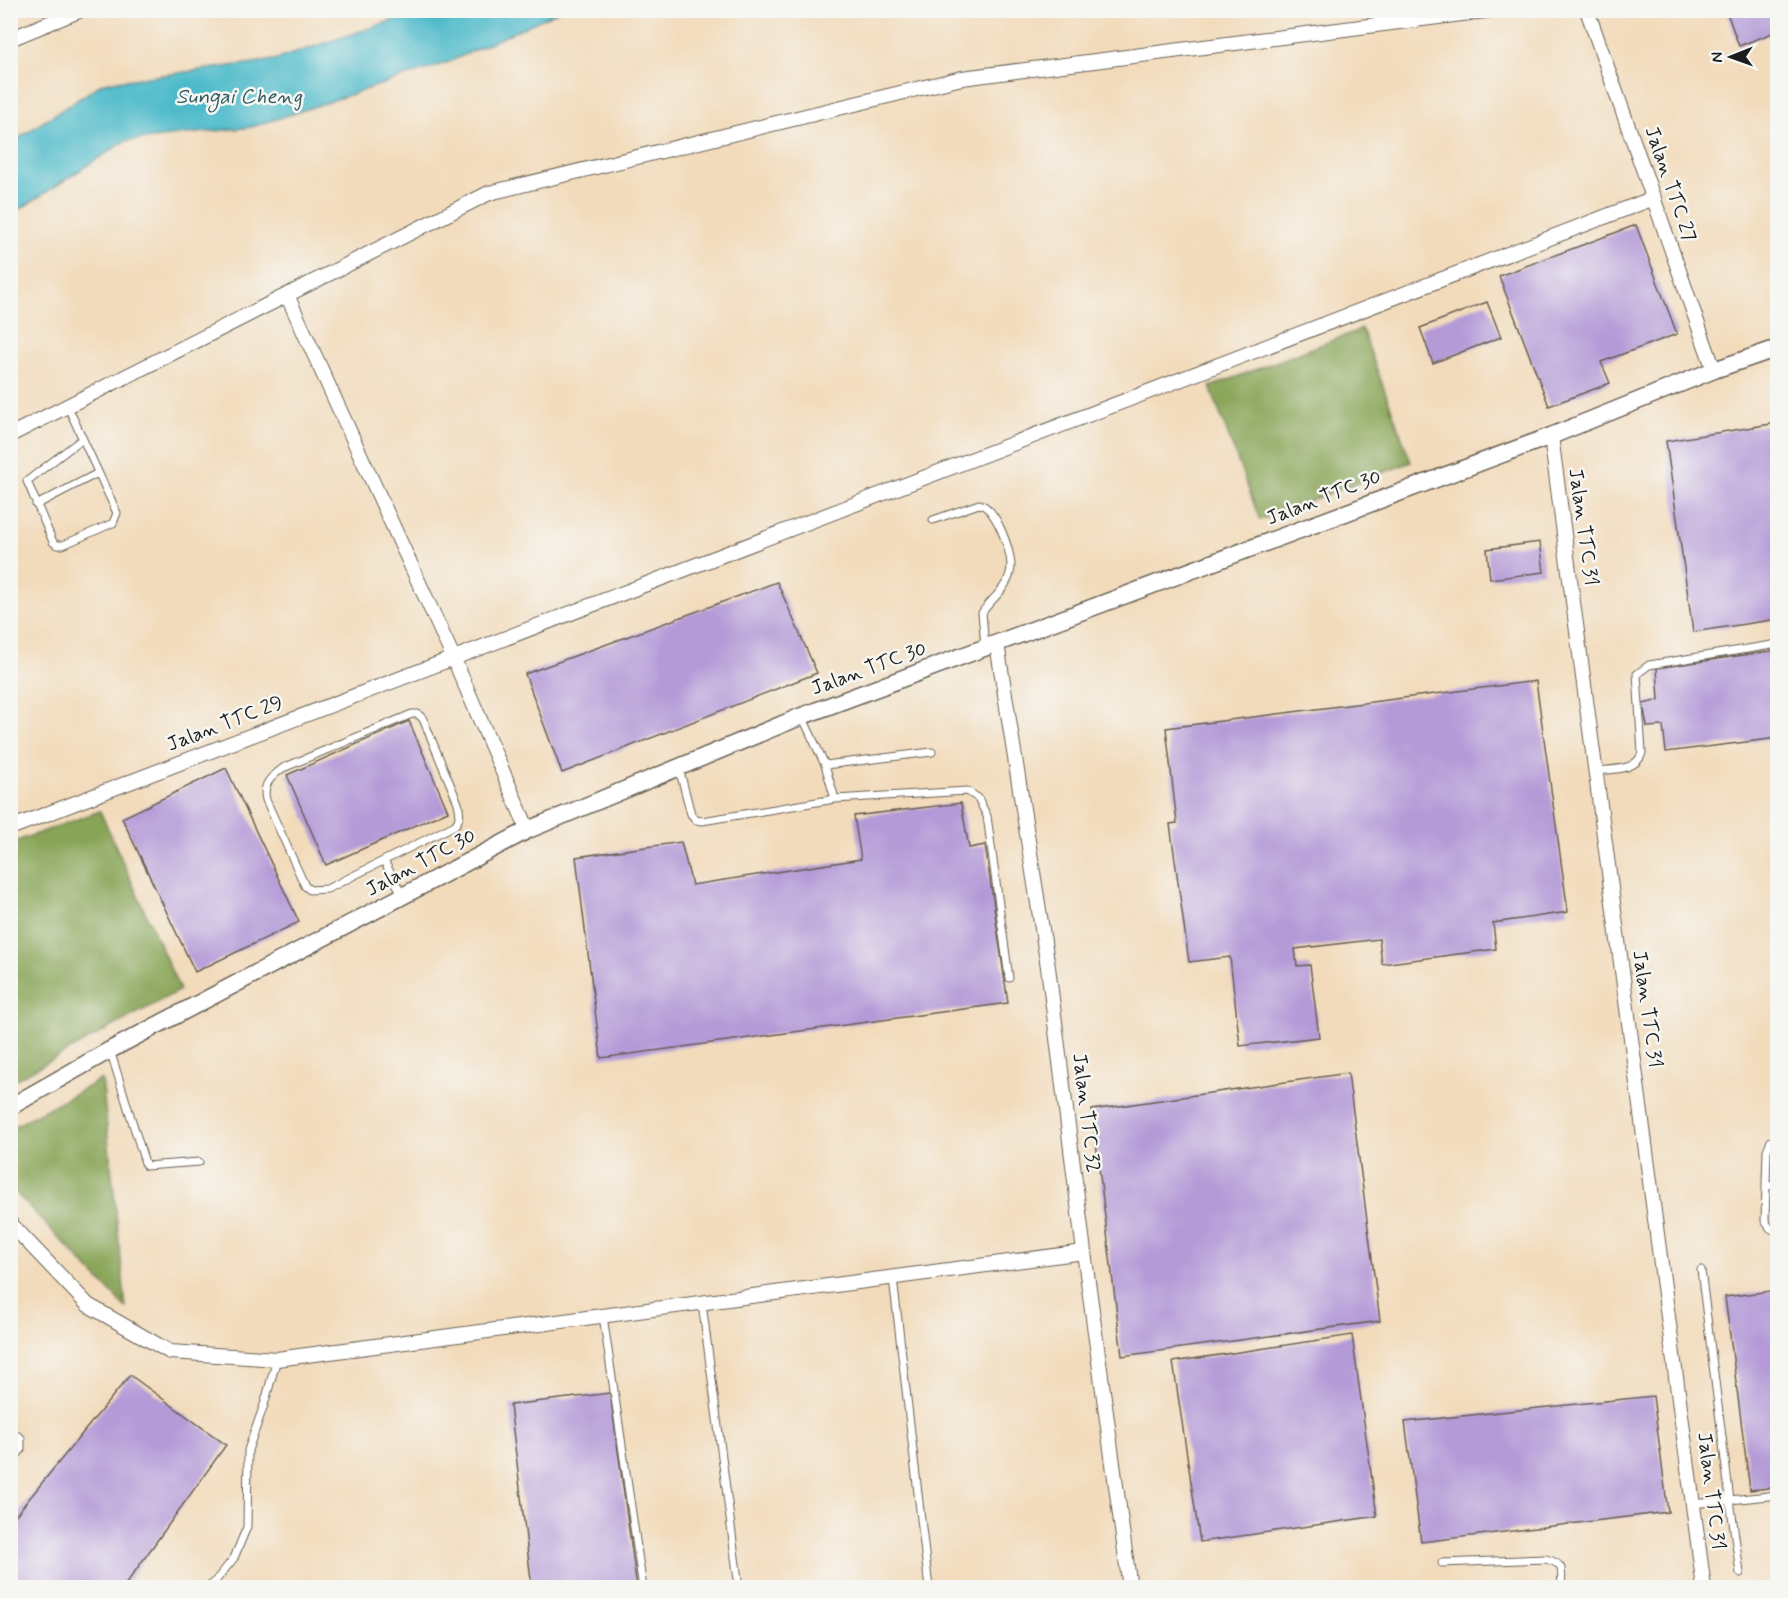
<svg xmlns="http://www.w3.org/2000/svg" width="1788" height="1598" viewBox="0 0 1788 1598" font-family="Mynerve,sans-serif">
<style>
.forest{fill:#88a457;stroke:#52603a;stroke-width:1.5}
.water{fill:#4fbbca;stroke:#366c73;stroke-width:1.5}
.building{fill:#b49ad7}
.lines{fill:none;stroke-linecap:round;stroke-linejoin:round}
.service-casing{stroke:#675f54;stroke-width:9}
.minor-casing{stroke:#675f54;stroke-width:16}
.tertiary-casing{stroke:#675f54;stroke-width:19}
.service{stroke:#fff;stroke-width:7}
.minor{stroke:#fff;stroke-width:14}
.tertiary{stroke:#fff;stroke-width:16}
.labels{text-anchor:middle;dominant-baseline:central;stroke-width:5;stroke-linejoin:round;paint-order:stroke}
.street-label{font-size:20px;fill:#1c1c1c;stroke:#f6f6f2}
.water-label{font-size:21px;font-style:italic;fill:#305c62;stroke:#f6f6f2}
</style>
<rect width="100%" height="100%" fill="#f6f6f2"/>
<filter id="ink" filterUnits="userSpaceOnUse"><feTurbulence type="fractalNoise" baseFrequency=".0167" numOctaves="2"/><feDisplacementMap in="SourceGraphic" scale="12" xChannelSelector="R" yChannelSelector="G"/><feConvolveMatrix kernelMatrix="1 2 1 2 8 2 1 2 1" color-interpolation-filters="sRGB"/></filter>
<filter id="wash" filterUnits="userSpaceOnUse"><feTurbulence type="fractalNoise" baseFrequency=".008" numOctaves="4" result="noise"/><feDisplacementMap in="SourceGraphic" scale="24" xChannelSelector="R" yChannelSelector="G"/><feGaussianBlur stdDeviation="1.35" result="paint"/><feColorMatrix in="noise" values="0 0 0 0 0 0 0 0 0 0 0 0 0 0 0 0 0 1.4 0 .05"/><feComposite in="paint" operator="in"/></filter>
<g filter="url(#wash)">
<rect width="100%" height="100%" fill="#f2dbbb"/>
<path class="forest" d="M1362 329 1411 462 1260 520 1210 387Z
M100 811 180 990 11 1082V843Z
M102 1079 126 1308 11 1188V1128Z"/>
<path class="water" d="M424 10 559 11 449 62 252 127 125 141 11 215V143L103 83 274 60Z"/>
<g id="blocks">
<path class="building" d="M1726 10H1778V31L1739 46Z
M1636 225 1677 334 1601 362 1610 383 1549 406 1499 276Z
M1487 302 1501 337 1433 363 1420 328Z
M1778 423V619L1693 632 1666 441Z
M1540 542 1544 572 1490 579 1487 549Z
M777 582 817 673 562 773 525 674Z
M1778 650V738L1666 752 1663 726 1647 727 1643 704 1659 700 1657 668Z
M1536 681 1568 912 1493 923 1496 949 1382 964 1379 939 1295 949 1297 966 1310 965 1319 1037 1240 1046 1230 957 1189 962 1170 824 1177 823 1166 728Z
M409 721 448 811 326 865 287 775Z
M226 768 299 922 195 972 122 818Z
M961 803 969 848 985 845 1008 1003 601 1058 576 857 681 842 692 885 861 859 854 816Z
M1348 1073 1380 1321 1122 1356 1092 1110Z
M1778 1290V1487L1750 1490 1725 1297Z
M1352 1335 1377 1516 1200 1542 1173 1362Z
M130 1375 226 1445 123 1588H10V1522Z
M610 1393 637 1588H532L510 1405Z
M1653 1396 1668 1512 1421 1542 1405 1422Z"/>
</g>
</g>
<g filter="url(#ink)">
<use href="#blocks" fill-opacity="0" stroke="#675f54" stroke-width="1.5"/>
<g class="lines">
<defs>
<path id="service" d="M68 407 117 513 113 523 63 545H57L53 542 27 481 82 439
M36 505 98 473
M933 520 979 504C996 507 1010 549 1011 565 1011 570 1009 578 1006 583 1000 594 989 602 982 613L985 646
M412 714H418L423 719 458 803C460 812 461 818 455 825L327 889 310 890 305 886 266 800C262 784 271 777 283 768Z
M825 765 932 752
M679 768 691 814 696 820 702 821 835 799 825 765 802 716
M1596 771C1612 769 1637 771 1642 753L1637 674 1649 665 1778 644
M835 799 967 791 978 798 987 816 1009 978
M384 861 403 896
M110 1050 146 1166 199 1162
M1778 1139 1771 1141 1767 1150 1765 1221 1770 1228 1778 1232
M1766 1186 1778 1185
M893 1278 929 1588
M702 1303 739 1588
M603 1316 643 1588
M10 1431 21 1438V1450L10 1463
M1693 1504 1730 1500 1701 1270
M1442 1563 1546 1559C1565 1564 1562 1570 1561 1588
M1740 1573 1730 1500 1778 1495
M205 1588 213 1584 234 1558 247 1527 248 1450 264 1405 277 1359"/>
<path id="minor" d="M1587 10 1714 370
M10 39 81 10
M287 295 453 657 528 830
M10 435 489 193 962 78 1493 10
M1551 436 1704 1588
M997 644 1048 967 1084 1252 1130 1588
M10 828 1654 198
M10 1223 88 1305 170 1352 277 1359 1084 1252"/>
<path id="tertiary" d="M10 1107 110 1050 528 830 802 716 1551 436 1714 370 1778 348"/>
</defs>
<use href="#service" class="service-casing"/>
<use href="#minor" class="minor-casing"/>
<use href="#tertiary" class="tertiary-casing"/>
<use href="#service" class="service"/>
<use href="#minor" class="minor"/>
<use href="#tertiary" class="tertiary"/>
</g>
</g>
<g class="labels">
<g class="street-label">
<text transform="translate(1670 184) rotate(71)">Jalan TTC 27</text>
<text transform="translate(1324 498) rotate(-21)">Jalan TTC 30</text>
<text transform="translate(1583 527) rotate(82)">Jalan TTC 31</text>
<text transform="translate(869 669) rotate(-20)">Jalan TTC 30</text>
<text transform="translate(225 724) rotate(-21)">Jalan TTC 29</text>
<text transform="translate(421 863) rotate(-28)">Jalan TTC 30</text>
<text transform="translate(1647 1009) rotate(82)">Jalan TTC 31</text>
<text transform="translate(1086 1113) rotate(83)">Jalan TTC 32</text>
<text transform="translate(1711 1491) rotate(83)">Jalan TTC 31</text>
</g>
<g class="water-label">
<text x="239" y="97">Sungai Cheng</text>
</g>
</g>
<rect width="1788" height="1598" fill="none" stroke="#f6f6f2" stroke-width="36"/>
<g transform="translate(1731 57) rotate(269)" stroke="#f6f6f2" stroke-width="4.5" paint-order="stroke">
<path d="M0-4.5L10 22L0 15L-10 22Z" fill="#1c1c1c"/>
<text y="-9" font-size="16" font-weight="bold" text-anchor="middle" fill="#1c1c1c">N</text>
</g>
</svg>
